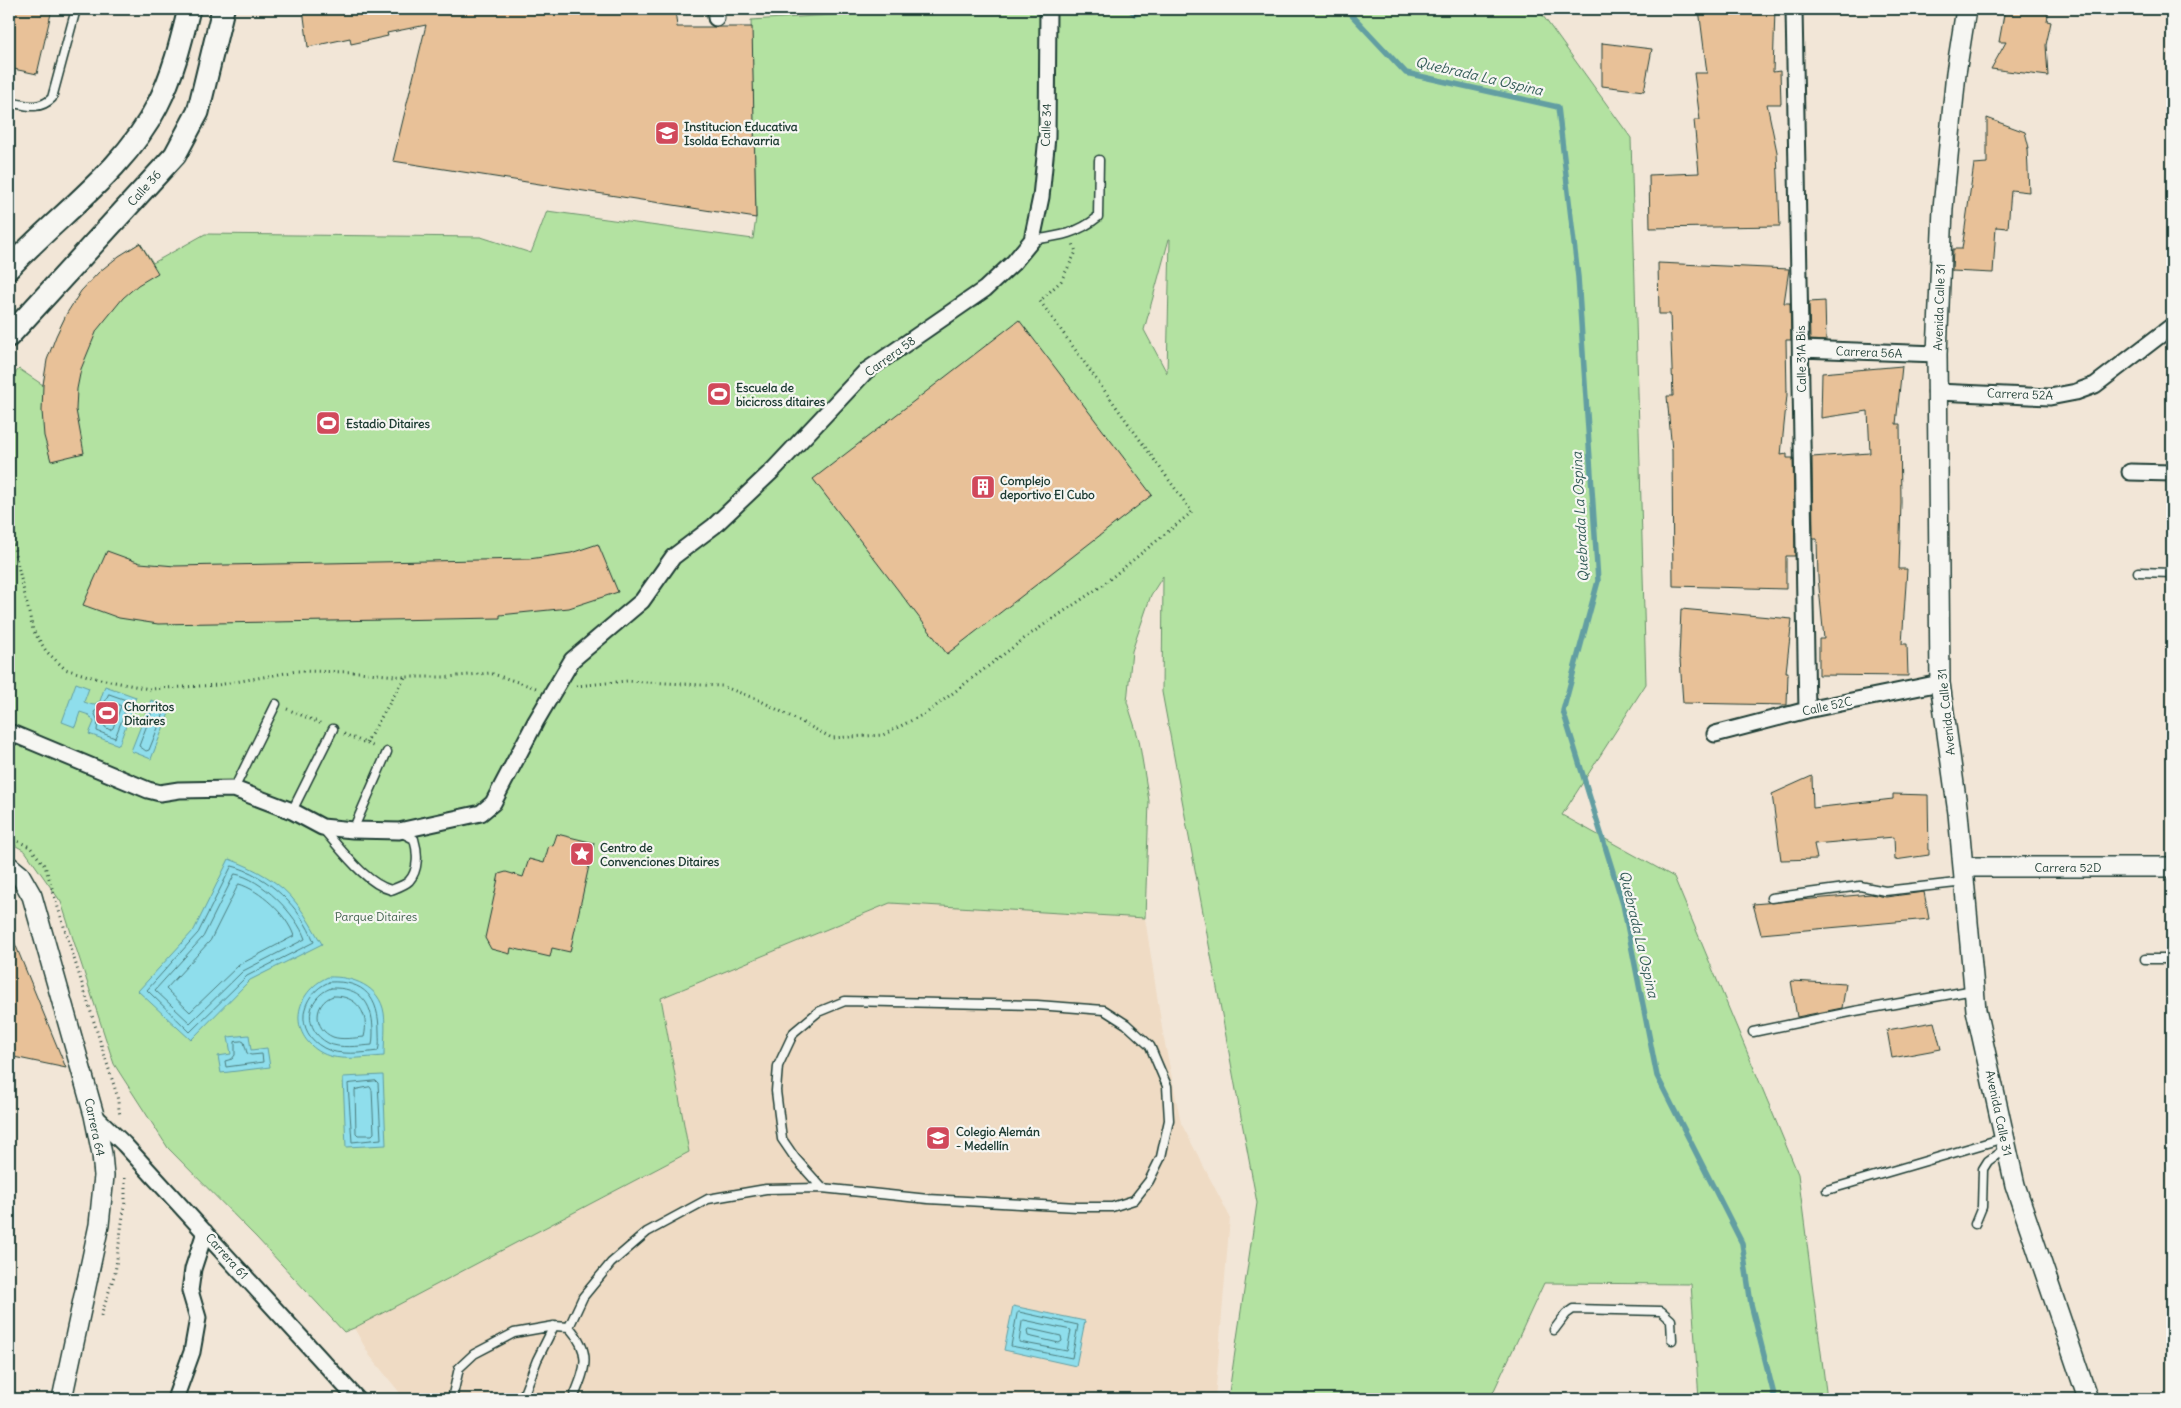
<svg xmlns="http://www.w3.org/2000/svg" width="2181" height="1408" viewBox="0 0 2181 1408" font-family="Delius,sans-serif">
<style>
.built{fill:#efdbc4}
.green{fill:#b3e2a1;stroke:#69906a;fill-rule:evenodd}
.water{fill:#8fdeec;stroke:#629ea2}
.lines{fill:none;stroke-linecap:round;stroke-linejoin:round}
.shore{stroke:#4c7d7e;stroke-width:1}
.stream{stroke:#629ea2;stroke-width:5.5}
.building{fill:#e8c198;stroke:#1f3d34}
.service-casing{stroke:#1f3d34;stroke-width:11}
.minor-casing{stroke:#1f3d34;stroke-width:19}
.tertiary-casing{stroke:#1f3d34;stroke-width:22}
.secondary-casing{stroke:#1f3d34;stroke-width:25}
.path{stroke:#1f3d34;stroke-width:3;stroke-dasharray:1 4;stroke-linecap:butt}
.service{stroke:#f6f6f2;stroke-width:8}
.minor{stroke:#f6f6f2;stroke-width:15}
.tertiary{stroke:#f6f6f2;stroke-width:19}
.secondary{stroke:#f6f6f2;stroke-width:21}
.labels{text-anchor:middle;dominant-baseline:central;stroke-width:4.5;stroke-linejoin:round;paint-order:stroke}
.street-label{font-size:12px;fill:#1f3d34;stroke:#f6f6f2}
.poi-label{font-size:12px;font-weight:bold;fill:#1f3d34;stroke:#f6f6f2;text-anchor:start}
.park-label{font-size:12px;fill:#3d5e4a;stroke:#f6f6f2}
.water-label{font-size:14px;font-style:italic;fill:#355d59;stroke:#f6f6f2}
</style>
<rect width="100%" height="100%" fill="#f2e6d7"/>
<filter id="ink" filterUnits="userSpaceOnUse"><feTurbulence type="fractalNoise" baseFrequency=".02" numOctaves="2"/><feDisplacementMap in="SourceGraphic" scale="10" xChannelSelector="R" yChannelSelector="G"/><feConvolveMatrix kernelMatrix="1 2 1 2 8 2 1 2 1" color-interpolation-filters="sRGB"/></filter>
<g filter="url(#ink)">
<path class="built" d="M890 903 1145 918 1163 1034 1181 1123 1230 1217 1215 1399H405L370 1356 354 1328 689 1152 661 998Z"/>
<path class="green" d="M927 9H1171L1173 14 1174 9H1538L1631 138 1646 684 1562 815 1674 877 1798 1174 1827 1399H1699L1691 1284 1544 1283 1490 1399H1228L1257 1203 1162 692 1163 576 1151 595 1132 651 1127 702 1139 740 1149 801 1145 918 890 903 661 998 689 1152 354 1328 344 1332 257 1238 168 1148 114 1064 61 902 25 851 9 842V380L19 369 43 385C54 320 84 277 140 243L153 263 205 234 481 237 531 253 547 211 753 239 756 218 751 20ZM1169 239H1170L1167 373 1144 330Z"/>
<path class="water" d="M76 683 89 688 84 702 93 705 100 701 105 686 136 697 119 745 89 734 94 722 89 715 80 712 75 727 62 722Z
M151 700 171 708 151 759 131 751Z
M229 859C254 868 281 882 297 904 307 917 314 931 322 944L250 980 191 1040 138 991 194 930Z
M328 977C352 976 380 986 384 1013 386 1027 384 1042 384 1056 366 1057 339 1062 322 1053 287 1034 294 992 328 977Z
M249 1035 251 1050 267 1048 270 1067 221 1073 218 1056 231 1054 228 1037Z
M383 1075 386 1145 346 1147 343 1077Z
M1013 1306 1085 1321 1076 1366 1004 1350Z"/>
<g class="lines">
<path class="shore" d="M109 694 129 701 115 738 97 731 98 721 94 712 104 704Z
M113 702 121 706 113 728 110 730 105 727 102 714Z
M156 708 164 713 149 750 146 751 139 746 153 709Z
M232 866C267 874 302 909 314 942L247 976 190 1032 147 990 198 933Z
M235 874C261 878 297 915 305 939L243 971 190 1023 155 990 203 937Z
M239 884C260 890 287 915 294 936L239 965 190 1012 166 989 210 941Z
M329 982C365 980 379 998 379 1032 379 1038 380 1045 378 1051 363 1053 338 1056 324 1048 294 1032 299 995 329 982Z
M331 988C360 987 372 1002 373 1029 373 1034 373 1040 372 1045 360 1046 339 1049 328 1043 303 1030 305 998 331 988Z
M333 996C357 995 370 1014 364 1037 355 1038 341 1040 333 1037 313 1029 313 1003 333 996Z
M242 1041 244 1042 247 1053 251 1055 262 1054 263 1062 226 1067 225 1061 232 1059 235 1055V1042Z
M376 1081 378 1083 381 1139 352 1142 348 1084Z
M370 1087 372 1090 374 1133 372 1135H358L356 1133 355 1090Z
M1019 1312 1078 1325 1072 1358 1011 1346 1017 1314Z
M1024 1320 1071 1330 1067 1351 1019 1342 1022 1322Z
M1030 1329 1061 1336 1062 1341 1059 1343 1028 1336 1027 1331Z"/>
<path class="stream" d="M1129 9 1135 14 1146 9
M1346 9 1406 73 1558 107 1578 277 1598 581 1563 711 1623 904 1657 1076 1742 1243 1751 1304 1775 1399"/>
</g>
<path class="building" d="M9 9H52L37 74 9 68Z
M303 9H675L677 27H752L756 218 393 161 426 25 387 33 388 36 351 44 350 38 308 47Z
M1699 9H1775L1773 72 1780 71 1781 104H1767L1777 152 1780 226 1650 228 1649 175 1699 173 1694 120H1700L1694 73H1707Z
M2005 9H2049L2047 21 2051 22 2046 45 2048 76 1991 69 2006 42H1999Z
M1602 43 1652 49 1644 91 1602 86Z
M1987 118 2025 132 2029 148H2027L2029 192 2011 190 2008 228 1996 227 1993 273 1952 271 1953 249H1962L1974 164 1987 163Z
M140 243 158 273 138 285 123 298 97 330 81 369 77 389 76 410 84 453 51 461 44 436 42 411 43 385 47 360 56 336 67 313 81 291 99 272 119 256Z
M1658 263 1789 269 1784 303H1790L1791 340H1786L1787 395 1781 455 1787 454V458H1793L1795 556H1786V589L1673 586 1672 451 1667 396H1673L1670 314H1659Z
M1825 301 1826 341 1810 340 1809 302Z
M1019 320 1152 495 947 654 813 479Z
M1902 366 1896 424H1900L1901 502 1899 569H1907L1902 644H1907L1908 676 1819 675V639H1824L1818 577 1817 539H1813V536L1812 457 1870 453 1868 411 1821 418 1822 373Z
M598 544 618 592 569 608 500 615V618L158 624 119 618 83 605 107 551 140 563 175 566 529 559 571 553Z
M1681 609 1792 619 1786 672H1788L1787 705 1683 703 1680 659H1679Z
M1812 776 1813 808 1893 799V794L1928 795 1929 855 1895 860 1894 837 1814 844 1817 859 1781 860 1772 794Z
M557 834 594 843 570 952 552 948 550 957 511 948 510 954 491 949 485 938 499 874 506 872 523 877 529 859 544 863 549 845 553 846Z
M1924 892 1929 919 1761 934 1753 904 1871 894 1886 897Z
M9 929 66 1068 9 1056Z
M1791 981 1846 984 1842 1008 1797 1017Z
M1934 1022 1941 1049 1892 1058 1887 1030Z"/>
<g class="lines">
<defs>
<path id="service" d="M9 102C25 105 39 111 52 98L76 9
M1032 240C1059 236 1077 234 1098 217L1099 160
M2138 572 2172 573
M234 789 276 704
M292 811 333 729
M323 829C341 849 365 883 391 890 396 888 405 885 409 881 419 870 418 852 414 839L400 832
M353 830 387 752
M1771 898 1860 886 1885 891 1965 882
M2145 959H2172
M1753 1032 1855 1011 1974 990
M1827 1190 2004 1138
M1975 1224 1982 1207 1983 1169 1988 1161 2006 1148
M569 1327 583 1297 611 1263 647 1232 708 1199 766 1189 822 1188 928 1199 1078 1207H1112L1134 1200 1149 1181 1161 1157 1169 1120 1167 1086 1150 1046 1126 1024 1104 1010 1037 1005 845 1001 818 1012 794 1032 778 1066 776 1091 782 1139 795 1158 822 1188
M1554 1330 1566 1314 1573 1309 1661 1311 1671 1320 1672 1340
M452 1399 459 1368 474 1354 514 1333 554 1326 569 1327C593 1354 585 1369 573 1399
M522 1399 537 1360 554 1326"/>
<path id="minor" d="M716 9V18
M1794 9 1807 710
M1801 349 1937 354
M1936 392 2050 397 2076 392 2095 385 2172 326
M2130 472 2172 473
M9 732 148 790 160 793 179 790 234 789 292 811 322 827 353 830 399 831 481 813 493 803 536 721 572 660 642 601 673 557 714 526 773 470 866 371 985 289 1014 262 1032 240 1041 197 1047 137 1048 9
M1715 734 1807 710 1940 683
M94 1115 124 1144 357 1399
M175 1399 192 1352 198 1318 190 1291 193 1269 205 1232"/>
<path id="tertiary" d="M1966 9 1956 73 1943 208 1937 354 1940 683 1958 813 1976 1010 2015 1185 2088 1399
M9 866 20 875 32 896 94 1115 102 1154 104 1176 99 1225 62 1399
M1963 867H2172"/>
<path id="secondary" d="M9 268C57 216 125 170 157 106 173 75 181 42 189 9
M9 336 175 155 198 112 223 9"/>
</defs>
<use href="#service" class="service-casing"/>
<use href="#minor" class="minor-casing"/>
<use href="#tertiary" class="tertiary-casing"/>
<use href="#secondary" class="secondary-casing"/>
<path class="path" d="M9 515 15 553 33 630 46 651 65 669 95 678 149 689 218 685 297 671 359 672 405 677H448L490 673 536 688
M576 686 627 681 722 686 759 700 832 738 883 735 928 712 1029 635 1100 587 1192 512 1040 301 1061 281 1076 252 1073 243
M287 709 322 724
M344 734 375 747
M366 743 405 677
M9 837 30 847 45 866 117 1095 120 1116
M101 1316 115 1273 125 1201V1177"/>
<use href="#service" class="service"/>
<use href="#minor" class="minor"/>
<use href="#tertiary" class="tertiary"/>
<use href="#secondary" class="secondary"/>
</g>
</g>
<defs>
<symbol id="school-square" viewBox="-11 -11 22 22"><rect x="-9" y="-9" width="18" height="18" rx="4" fill="#d1495b" stroke="#f6f6f2"/><path d="M0-5L7-2L0 1L-7-2ZM-4 1L0 2.5L4 1V4Q0 6-4 4Z" fill="#fff"/></symbol>
<symbol id="stadium-square" viewBox="-11 -11 22 22"><rect x="-9" y="-9" width="18" height="18" rx="4" fill="#d1495b" stroke="#f6f6f2"/><path d="M0-5a6.5 5 0 1 0 0 10a6.5 5 0 1 0 0-10ZM-3.5-1.8h7v3.6h-7Z" fill="#fff"/></symbol>
<symbol id="building-square" viewBox="-11 -11 22 22"><rect x="-9" y="-9" width="18" height="18" rx="4" fill="#d1495b" stroke="#f6f6f2"/><path d="M-4-6H4V6H1V3H-1V6H-4ZM-2.5-4.3h1.7v1.8h-1.7ZM.8-4.3h1.7v1.8H.8ZM-2.5-1h1.7V.8h-1.7ZM.8-1h1.7V.8H.8Z" fill="#fff"/></symbol>
<symbol id="sight-square" viewBox="-11 -11 22 22"><rect x="-9" y="-9" width="18" height="18" rx="4" fill="#d1495b" stroke="#f6f6f2"/><path d="M0-6L1.8-2.2L6-1.7L2.9 1.2L3.7 5.4L0 3.3L-3.7 5.4L-2.9 1.2L-6-1.7L-1.8-2.2Z" fill="#fff"/></symbol>
</defs>
<g fill-rule="evenodd">
<use href="#school-square" x="653" y="119" width="28" height="28"/>
<use href="#stadium-square" x="705" y="380" width="28" height="28"/>
<use href="#stadium-square" x="314" y="409" width="28" height="28"/>
<use href="#building-square" x="969" y="473" width="28" height="28"/>
<use href="#stadium-square" x="93" y="699" width="28" height="28"/>
<use href="#sight-square" x="568" y="840" width="28" height="28"/>
<use href="#school-square" x="924" y="1124" width="28" height="28"/>
</g>
<g class="labels">
<g class="street-label">
<text transform="translate(1046 125) rotate(-88)">Calle 34</text>
<text transform="translate(144 188) rotate(-48)">Calle 36</text>
<text transform="translate(1939 307) rotate(-88)">Avenida Calle 31</text>
<text transform="translate(1869 352) rotate(2)">Carrera 56A</text>
<text transform="translate(890 356) rotate(-36)">Carrera 58</text>
<text transform="translate(1801 359) rotate(-91)">Calle 31A Bis</text>
<text transform="translate(2020 394) rotate(2)">Carrera 52A</text>
<text transform="translate(1827 706) rotate(-12)">Calle 52C</text>
<text transform="translate(1946 712) rotate(-96)">Avenida Calle 31</text>
<text x="2068" y="867">Carrera 52D</text>
<text transform="translate(1999 1113) rotate(78)">Avenida Calle 31</text>
<text transform="translate(95 1127) rotate(78)">Carrera 64</text>
<text transform="translate(227 1256) rotate(48)">Carrera 61</text>
</g>
<g class="poi-label">
<text x="684" y="126">Institucion Educativa<tspan x="684" dy="14">Isolda Echavarria</tspan></text>
<text x="736" y="387">Escuela de<tspan x="736" dy="14">bicicross ditaires</tspan></text>
<text x="346" y="423">Estadio Ditaires</text>
<text x="1000" y="480">Complejo<tspan x="1000" dy="14">deportivo El Cubo</tspan></text>
<text x="124" y="706">Chorritos<tspan x="124" dy="14">Ditaires</tspan></text>
<text x="600" y="847">Centro de<tspan x="600" dy="14">Convenciones Ditaires</tspan></text>
<text x="956" y="1131">Colegio Alemán<tspan x="956" dy="14">- Medellín</tspan></text>
</g>
<g class="park-label">
<text x="376" y="916">Parque Ditaires</text>
</g>
<g class="water-label">
<text transform="translate(1479 76) rotate(13)">Quebrada La Ospina</text>
<text transform="translate(1580 517) rotate(-93)">Quebrada La Ospina</text>
<text transform="translate(1639 934) rotate(77)">Quebrada La Ospina</text>
</g>
</g>
<rect width="2181" height="1408" fill="none" stroke="#f6f6f2" stroke-width="30"/>
<rect x="15" y="15" width="2151" height="1378" fill="none" stroke="#1f3d34" stroke-width="2" filter="url(#ink)"/>
</svg>
